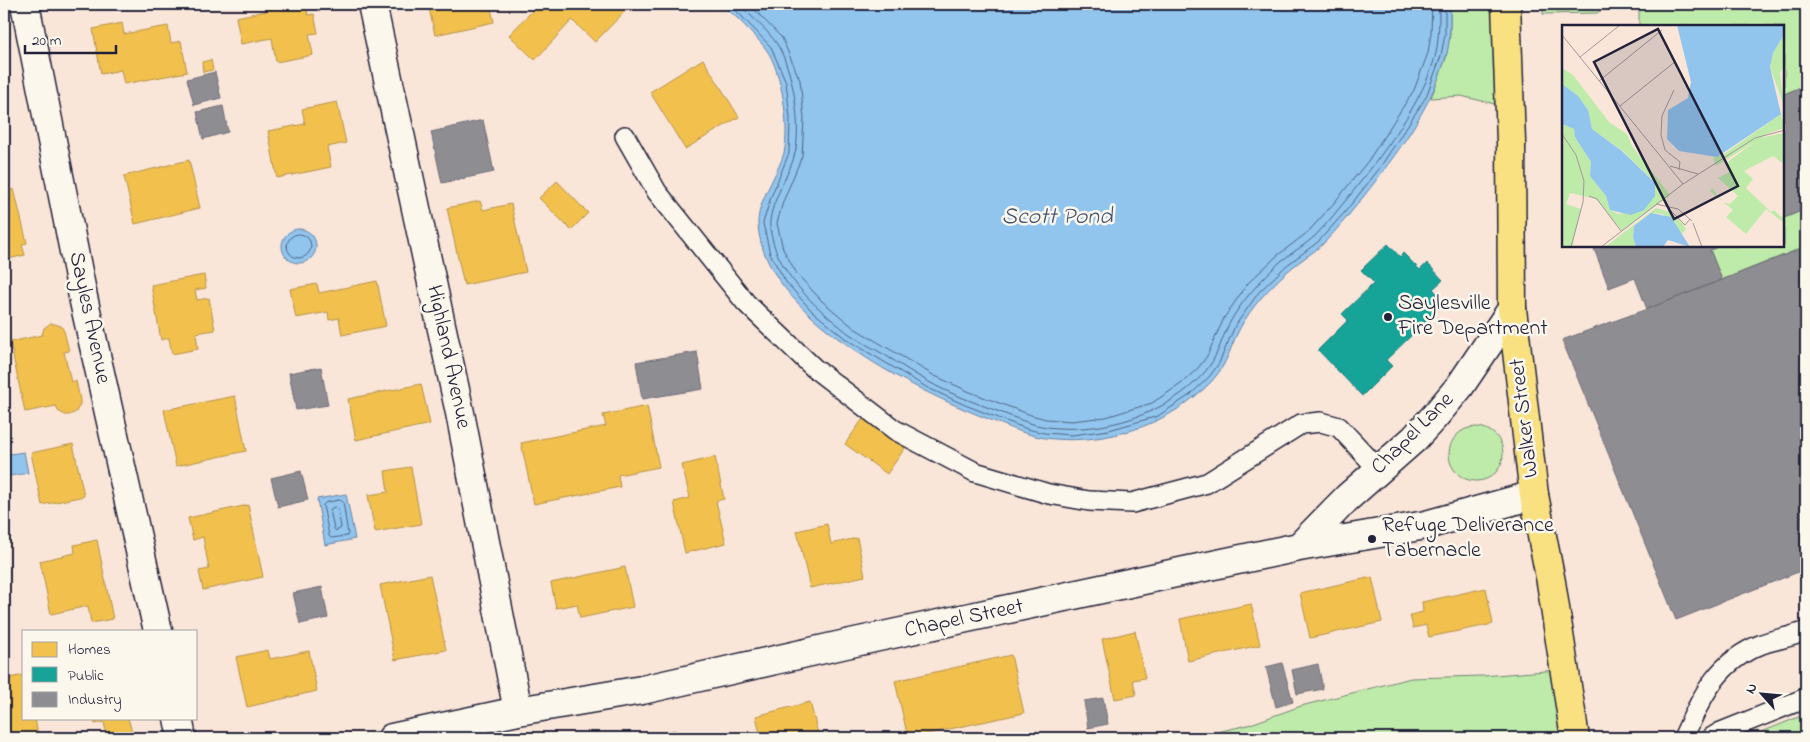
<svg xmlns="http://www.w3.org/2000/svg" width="1810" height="742" viewBox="0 0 1810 742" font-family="'Indie Flower',sans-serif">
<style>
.green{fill:#beeba9;stroke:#708672}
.water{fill:#91c5ee;stroke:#6584a6}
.homes{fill:#f2c14e;stroke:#b49148}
.public{fill:#17a398;stroke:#1a7c7c}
.industry{fill:#8d8d92;stroke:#6d6d78}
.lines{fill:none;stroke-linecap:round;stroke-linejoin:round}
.shore{stroke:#4e6383;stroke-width:1}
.service-casing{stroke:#22223b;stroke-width:22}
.minor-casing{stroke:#22223b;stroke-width:31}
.primary-casing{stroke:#22223b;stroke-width:31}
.service{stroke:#fbf7ec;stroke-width:19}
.minor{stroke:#fbf7ec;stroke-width:28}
.primary{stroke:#f9e181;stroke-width:28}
.poi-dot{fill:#22223b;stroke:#fbf7ec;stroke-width:2}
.labels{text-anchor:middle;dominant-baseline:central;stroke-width:5;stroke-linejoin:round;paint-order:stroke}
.poi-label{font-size:22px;fill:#22223b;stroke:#fbf7ec;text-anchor:start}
.street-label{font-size:22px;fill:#22223b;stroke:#fbf7ec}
.water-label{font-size:24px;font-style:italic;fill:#435371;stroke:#fbf7ec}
.inset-road{fill:none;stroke:#a4979a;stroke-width:1}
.view{fill:#22223b;fill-opacity:0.15;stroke:#22223b;stroke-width:2.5}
.inset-edge{fill:none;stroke:#22223b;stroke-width:2.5}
</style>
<rect width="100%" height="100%" fill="#fae5d9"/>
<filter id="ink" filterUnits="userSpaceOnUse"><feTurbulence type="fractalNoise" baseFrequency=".02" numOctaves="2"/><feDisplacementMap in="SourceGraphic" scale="10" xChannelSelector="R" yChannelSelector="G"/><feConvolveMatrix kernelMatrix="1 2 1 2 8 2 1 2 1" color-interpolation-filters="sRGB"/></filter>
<g filter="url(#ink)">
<path class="green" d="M1450 4H1518L1520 110 1461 96 1431 98 1446 58 1450 35Z
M1543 4H1610L1597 13 1543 14Z
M1639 4H1806V85L1784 94V26H1639Z
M1806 209V246L1722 280 1710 250 1720 246H1784V218Z
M1449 454a27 27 0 1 1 54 0a27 27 0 1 1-54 0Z
M1570 669 1582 738H1118L1153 733H1187L1217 732 1248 725 1301 706 1411 678 1483 676Z
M1806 714V738H1747Z"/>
<path class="water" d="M721 4H1450C1450 23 1451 42 1445 60 1429 111 1396 155 1364 196 1351 212 1338 229 1323 244 1312 254 1299 261 1288 271 1269 288 1251 307 1239 330 1233 341 1230 353 1224 364 1217 377 1206 388 1194 397 1155 430 1096 445 1045 438 1026 435 1009 427 991 420 928 396 861 361 811 316 785 292 760 261 758 224 757 202 778 174 784 153 790 126 782 71 766 49 757 37 733 13 721 4Z
M282 246a17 17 0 1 1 34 0a17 17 0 1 1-34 0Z
M24 452 28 473 4 477V455Z
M346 494 355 539 325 545 317 499Z"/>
<path class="homes" d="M265 4H306L308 15 314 14 318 33 309 34 313 55 276 62 272 38 241 44 236 17 266 11Z
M428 4H490L494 22 435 35Z
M539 4H632L595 42 572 20 535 60 509 35Z
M122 23 124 34 168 26 171 43 181 41 187 72 124 84 121 70 101 74 93 29Z
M703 59 739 117 685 149 650 92Z
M211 60 213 70 203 72 202 62Z
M337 102 346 143 327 147 331 167 277 178 268 131 305 124 302 109Z
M189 160 200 208 135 224 124 176Z
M6 181 8 191 14 189 27 243 22 245 25 255 4 260V182Z
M557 181 588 213 571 230 539 198Z
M480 201 483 210 511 204 526 272 464 285 447 208Z
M204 275 206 288 195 290 197 300 209 298 215 330 196 333 198 349 172 354 169 338 161 340 151 285Z
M377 281 386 326 342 335 339 318 329 320 328 312 296 318 290 289 317 284 319 293Z
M51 323 61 326 64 331 69 351 64 352 71 382 76 381 80 400V404L76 412 69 415H65L58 411 56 406 25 412 10 342 42 335 44 328Z
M421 384 430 424 356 440 348 399Z
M235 396 246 451 176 466 164 410Z
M647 406 659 467 618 475 620 487 534 504 521 443 606 426 603 415Z
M865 416 907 445 887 474 845 444Z
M73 444 84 496 42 505 31 453Z
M715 457 724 499 716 501 726 543 685 553 674 502 690 498 682 465Z
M411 467 421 524 375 532 368 495 388 492 385 471Z
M248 505 263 577 203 590 199 571 209 569 203 537 193 540 188 518Z
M827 524 831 544 857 538 865 576 810 588 797 531Z
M97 540 113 619 91 623 88 606 51 614 40 561 75 553 74 545Z
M625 567 633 607 580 618 577 604 556 608 551 583Z
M430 575 446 650 395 660 380 585Z
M1372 577 1382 622 1310 638 1300 593Z
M1486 588 1493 624 1429 637 1426 625 1413 628 1410 615 1423 612 1422 602Z
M1251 604 1260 645 1188 661 1180 619Z
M1135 631 1145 678 1133 680 1136 695 1115 699 1102 639Z
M268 650 270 659 309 651 317 691 247 707 236 657Z
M1011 655 1024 713 908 738 895 681Z
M24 675V718H35L38 736 24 738H4V679Z
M810 702 819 738H761L756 716Z
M94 718H128L132 732 107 737 104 722 95 724Z
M675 730 676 738H634Z"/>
<path class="public" d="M1388 244 1400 257 1403 253 1420 270 1427 263 1443 280 1433 289 1446 302 1386 360 1392 366 1362 396 1318 350 1348 320 1342 314 1374 283 1361 270Z"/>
<path class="industry" d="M215 72 221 98 194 105 187 79Z
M1806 85V209L1784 218V94Z
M223 106 228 132 203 139 197 112Z
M483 120 494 172 442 183 431 132Z
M1593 246H1720L1710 250 1722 280 1647 309 1635 278 1609 288Z
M1806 247V569L1676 620 1562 340 1647 309Z
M697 352 703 389 642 399 636 362Z
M321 367 328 405 296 410 289 373Z
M301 471 308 500 278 507 271 478Z
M322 587 328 618 300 624 293 593Z
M1282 663 1293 702 1276 707 1266 667Z
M1318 664 1323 689 1297 694 1292 670Z
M1103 698 1108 724 1088 728 1084 701Z"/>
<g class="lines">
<path class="shore" d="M730 4 771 47 786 82 790 118 789 153 771 197 763 223 770 254 786 282 812 311 846 339 926 387 965 405 1027 429 1044 433 1072 435 1109 430 1158 416 1190 395 1210 376 1219 363 1235 326 1259 292 1287 265 1318 242 1345 212 1379 169 1426 97 1441 56 1445 34V4
M739 4C750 16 768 30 777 44 793 69 803 128 794 157 788 177 768 207 770 227 775 272 814 306 848 333 859 341 873 348 885 355 899 364 913 373 927 381 950 394 976 403 1000 412 1016 418 1031 425 1047 427 1102 434 1167 415 1204 373 1217 359 1221 340 1229 324 1242 300 1261 280 1280 262 1291 253 1304 246 1315 236 1328 223 1339 208 1351 194 1381 156 1425 100 1436 53 1439 37 1439 20 1439 4
M749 4 782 38 800 80 804 118 802 156 783 202 777 223 783 249 797 274 822 301 854 328 933 375 970 392 1031 415 1046 419 1072 421 1106 417 1152 403 1181 384 1199 367 1207 356 1224 318 1248 283 1278 255 1308 232 1334 203 1368 161 1414 90 1428 53 1431 33 1432 4
M287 246a12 12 0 1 1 24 0a12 12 0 1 1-24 0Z
M340 500 343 502 348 534 347 536 331 538 329 536 323 505 325 503Z
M336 507 338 509 341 528 336 531 334 529 330 510 332 508Z"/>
<defs>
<path id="service" d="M625 136 657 192 746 303 814 368 895 430 975 472 1049 494 1089 501 1132 503 1207 483 1301 424 1321 422 1339 427 1379 470
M1683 738C1702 697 1716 662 1762 644 1776 639 1792 637 1806 631
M1711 738 1721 732 1806 698"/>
<path id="minor" d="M25 4 83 297 158 631
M372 4 460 413 518 711
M1299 547 1347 498 1414 439 1435 416 1460 386 1512 309
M178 718 182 738
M392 738 518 711 642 690 846 644 1185 571 1299 547 1426 525 1534 495"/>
<path id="primary" d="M1506 4 1511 142 1512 309 1534 495 1551 582 1575 738"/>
</defs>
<use href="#service" class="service-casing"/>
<use href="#minor" class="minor-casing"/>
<use href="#primary" class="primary-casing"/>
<use href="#service" class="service"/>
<use href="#minor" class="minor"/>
<use href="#primary" class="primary"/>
</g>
</g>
<g class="poi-dot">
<circle cx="1388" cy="317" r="5"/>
<circle cx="1372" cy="539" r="5"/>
</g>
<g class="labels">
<g class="poi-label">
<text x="1398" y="304">Saylesville<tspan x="1398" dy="25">Fire Department</tspan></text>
<text x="1382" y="526">Refuge Deliverance<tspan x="1382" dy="25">Tabernacle</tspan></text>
</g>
<g class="street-label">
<text transform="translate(89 318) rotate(78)">Sayles Avenue</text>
<text transform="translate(448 357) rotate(78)">Highland Avenue</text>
<text transform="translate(1525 418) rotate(-97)">Walker Street</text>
<text transform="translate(1413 434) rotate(-45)">Chapel Lane</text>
<text transform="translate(964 619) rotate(-12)">Chapel Street</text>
</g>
<g class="water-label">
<text x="1057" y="217">Scott Pond</text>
</g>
</g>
<g transform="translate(1562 25)">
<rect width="222" height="222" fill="#fae5d9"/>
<path d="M222 10V40L218 48 222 81 208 42 211 28ZM0 43 11 50 47 97 65 109 70 121 108 170 60 206 34 174 8 168 4 179 19 184 10 222H0V99L12 104 13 112 29 137 30 153 44 171 48 185 56 189 81 184 91 173 93 158 61 126 30 104 24 82 14 70 0 59ZM219 89 222 103 207 108 154 141 151 133 162 129ZM222 108V139L211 131 182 146 191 154 184 163 209 187 212 185 219 192 222 189V198L204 184 184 209 164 192 171 185 148 166 150 163 161 177 168 179 176 171 156 153 169 146 163 139 198 113ZM94 183 108 187 120 198 124 204 118 211 101 189 89 188 72 201 71 212 74 222H43Z" fill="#beeba9"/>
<path d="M115 0H222V10L211 28 208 42 219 89 155 132 117 126 105 114 106 85 126 73 129 57ZM0 59 16 71 26 85 30 104 60 126 93 158V171L82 185 69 190 48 185 44 171 28 151 29 137 13 112 12 104 0 99ZM89 188 109 192 128 222 106 215 101 222H74L71 212 72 201Z" fill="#91c5ee"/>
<path class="inset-road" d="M0 10 121 159M18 32 58 0M37 56 100 5M112 65 100 91 99 110 103 125 118 137 117 145M58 81 114 36M0 109 14 130 22 156 21 177 9 222M108 141 136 149M27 171 35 174 59 206M94 179 116 184 130 196M106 183 123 200 128 194M131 198 140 222M39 222 121 159 193 113 223 105"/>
<path class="view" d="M96 4 176 161 112 194 32 37Z"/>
<rect width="222" height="222" class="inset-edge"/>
</g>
<rect width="1810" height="742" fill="none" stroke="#fbf7ec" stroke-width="20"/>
<rect x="10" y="10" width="1790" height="722" fill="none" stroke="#22223b" stroke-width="2" filter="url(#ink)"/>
<rect x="22" y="630" width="175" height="90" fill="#fbf7ec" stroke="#a4a2a5"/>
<rect x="32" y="642" width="25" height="15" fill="#f2c14e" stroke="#a4a2a5"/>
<text x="68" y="654" font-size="15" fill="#22223b">Homes</text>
<rect x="32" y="667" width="25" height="15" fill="#17a398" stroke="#a4a2a5"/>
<text x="68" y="680" font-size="15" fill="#22223b">Public</text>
<rect x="32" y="692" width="25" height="15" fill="#8d8d92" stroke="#a4a2a5"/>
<text x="68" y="704" font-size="15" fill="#22223b">Industry</text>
<g transform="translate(1762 694) rotate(297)" stroke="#fbf7ec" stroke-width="4" paint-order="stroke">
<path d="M0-4L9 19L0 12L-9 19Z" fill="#22223b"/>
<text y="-8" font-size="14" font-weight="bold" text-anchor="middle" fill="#22223b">N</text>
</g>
<path d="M25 45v8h91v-8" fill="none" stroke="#22223b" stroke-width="2.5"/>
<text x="32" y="45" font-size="15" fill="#22223b" stroke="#fbf7ec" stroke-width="4" paint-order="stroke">20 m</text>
</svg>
